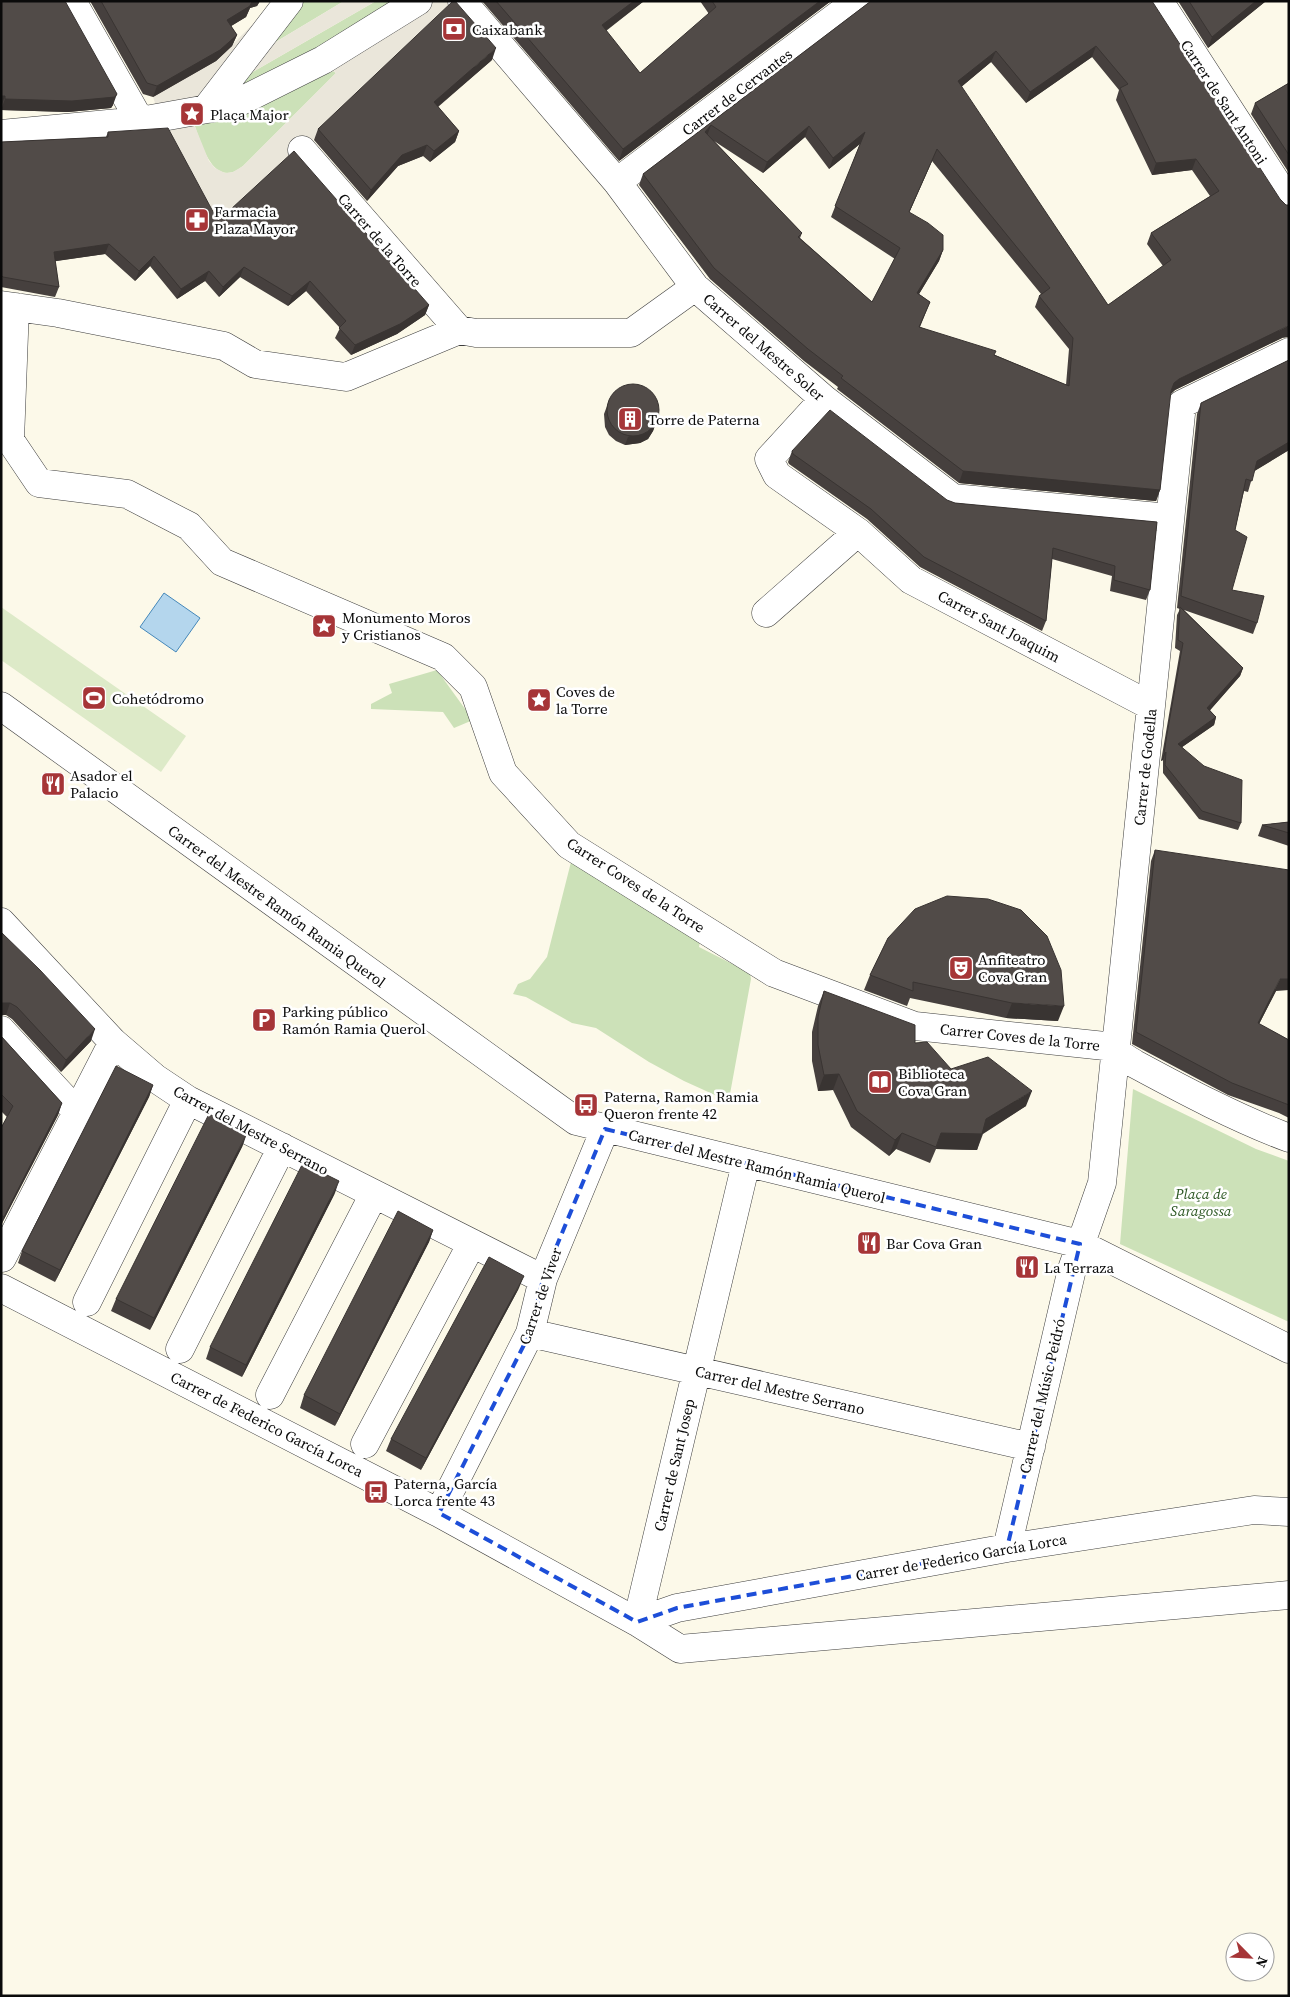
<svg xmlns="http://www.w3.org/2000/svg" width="1290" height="1997" viewBox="0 0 1290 1997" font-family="'Source Serif 4',serif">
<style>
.green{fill:#cce1b8}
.pitch{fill:#ddeac8}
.plaza{fill:#eae6da;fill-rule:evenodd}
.water{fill:#b4d6ed;stroke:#4588ba}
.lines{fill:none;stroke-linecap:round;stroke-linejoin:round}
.minor-casing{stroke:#3d3d3d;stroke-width:29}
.minor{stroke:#fff;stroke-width:28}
.wall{fill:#46403e;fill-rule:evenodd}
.shaded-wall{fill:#393432}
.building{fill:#514b48;stroke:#393432;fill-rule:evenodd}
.marked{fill:none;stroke:#1d4ed8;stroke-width:4;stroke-dasharray:10 6;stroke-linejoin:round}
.labels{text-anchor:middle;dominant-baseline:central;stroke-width:5;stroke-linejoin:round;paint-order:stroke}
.poi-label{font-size:15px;fill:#0a0a0a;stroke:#fff;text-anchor:start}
.street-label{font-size:15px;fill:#0a0a0a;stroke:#fff}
.park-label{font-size:15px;font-style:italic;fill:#2d5824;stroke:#fff}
</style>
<rect width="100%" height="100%" fill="#fcf9e9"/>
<path class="green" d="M296 1H344L274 43 270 34Z
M376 1H397L240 93 238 87 244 77Z
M333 71 336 73 243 166C240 168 236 171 233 172 210 180 200 139 194 124L299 87Z
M437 670 473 720 454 728 443 712 371 709V704L392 693 389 684Z
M571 862 700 941 699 947 750 973 751 979 730 1094 726 1100 684 1081 649 1062 596 1028 572 1023 526 997 513 994 518 984 530 979 547 957Z
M1133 1089 1256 1149 1289 1161V1322L1120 1244Z"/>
<path class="pitch" d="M1 607 186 736 161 772 1 660Z"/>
<path class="plaza" d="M276 1 270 34 274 43 344 1H376L244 77 238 87 240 93 397 1H463L292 159 215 228 160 118 153 97 216 61ZM333 71 336 73 243 166 233 172 225 173 215 168 209 161 194 124 299 87Z"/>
<path class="water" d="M164 593 200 618 176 652 140 627Z"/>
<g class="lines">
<defs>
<path id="minor" d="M72 1 140 121
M462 1 617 182 695 287 824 399 953 498 1170 518
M1159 1 1289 202
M206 109 289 1
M1 134 140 121 235 104 323 60 418 1
M302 150 459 330
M617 182 857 1
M1 305 58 313 224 346 255 364 346 377 459 330 476 333H631L695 287
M824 399 769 459 777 475 858 532 911 580 1151 706
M10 440 39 483 127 494 189 526 222 562 443 657 473 687 503 773 569 845 774 973 915 1026 1105 1046C1116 1051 1125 1058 1135 1064 1185 1091 1236 1118 1289 1138
M10 440 15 307
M766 613 858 532
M1 706 576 1121 1080 1244 1289 1349
M1 922 113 1042 155 1078 188 1100 543 1279
M1 1030 77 1112
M2 1258 113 1042
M1 1288 439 1513 637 1622 680 1649 1289 1595
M87 1302 188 1100
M530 1333 1031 1447
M180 1349 282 1147
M270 1395 374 1194
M365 1444 472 1243
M439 1513 530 1333 543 1279 605 1129
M1007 1548 1072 1269 1102 1183 1182 404 1289 352
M637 1622 677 1608 1007 1548 1254 1510 1289 1512
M637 1622 746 1163"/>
</defs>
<use href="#minor" class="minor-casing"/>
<use href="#minor" class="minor"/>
</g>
<path class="wall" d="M1 1 113 105 111 108 68 112 1 110Z
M90 1H260L257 6 250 8 246 17 231 26 237 35 232 46 216 61 153 97 143 94Z
M482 1H644L606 31 640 73 709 14 700 1H831L619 161Z
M871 1H1152L1282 338 1175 390 1170 394 1160 490 1156 501 959 483 837 389 838 387 804 361 710 279 639 185 643 174ZM1092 57 1119 90 1116 100 1152 175 1192 170 1210 196 1151 233 1147 244 1163 266 1108 305 961 87 991 62 1026 103ZM805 137 829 169 860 144 831 217 895 259 872 302 800 238 802 233 714 141 763 173ZM932 161 1041 294 1039 296 1035 307 1069 349 1066 385 995 355 920 327 930 302 919 294 939 261 943 250 909 213Z
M1178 1H1266L1208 48Z
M492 60 438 107 459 131 455 142 430 162 423 156 398 166 367 201 314 140 318 129Z
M1289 83V173L1251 114 1255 103Z
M108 132 218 221 429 305 425 315 397 334 351 355 335 338 340 328 306 291 288 306 240 277 219 297 205 281 177 299 150 266 135 281 105 254 55 261 59 287 55 297 1 287V142L106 137Z
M1289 360V450L1254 471 1248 492 1244 491 1235 530 1232 590 1257 623 1253 634 1184 610 1243 668 1240 676 1210 710 1216 717 1214 725 1182 747 1241 823 1238 830 1199 819 1163 773V760L1161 761 1180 651 1175 648 1177 615 1180 609 1177 608 1197 414 1201 403Z
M610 398 659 415 653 431 648 439 640 443 625 445 616 441 609 435 605 427 604 414Z
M792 451 955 503 1157 522 1150 590 1146 600 1110 591 1112 576 1052 559 1046 621 1042 631 920 567 867 519 789 464 788 462Z
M1289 822V846L1258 836 1262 825Z
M1155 850 1276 991 1259 1024 1289 1040V1118L1279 1113 1228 1095 1132 1044 1151 861Z
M1 932 91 1041 61 1072 12 1019 6 1015H1Z
M888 938 1058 1021 1006 1018 910 998 907 1006 864 990 870 975Z
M824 991 915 1043 951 1069 1026 1106 983 1134 977 1150 936 1149 930 1163 896 1149 889 1156 851 1127 833 1090 818 1091 812 1061V1032L818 1006Z
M1 1036 62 1103 58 1115 1 1225V1128L7 1117 1 1111Z
M153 1085 149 1097 55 1282 18 1263 22 1251Z
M243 1145 150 1330 111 1311 116 1299Z
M335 1193 242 1377 206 1359 210 1347Z
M433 1230 429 1242 335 1426 300 1408 304 1395Z
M519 1288 421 1470 386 1451 391 1439Z"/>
<path class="shaded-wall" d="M252 1H260L257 6 250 8 246 17 223 31 227 20Z
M634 1H644L597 37 602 25Z
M820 1H831L619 161 623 149Z
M1256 1H1266L1208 48 1212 37Z
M237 35 232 46 216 61 153 97 157 86Z
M1096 46 1092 57 1026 103 1030 92Z
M496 48 492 60 430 113 434 102Z
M996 51 991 62 954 93 958 81Z
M117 94 113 105 111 108 68 112 1 110 5 99Z
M1 96H5L1 107Z
M711 125 707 136 705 132Z
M809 126 805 137 763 173 767 162Z
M459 131 455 142 430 162 434 151Z
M865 132 861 143 829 169 833 158Z
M427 145 423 156 398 166 367 201 371 190 402 155Z
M937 149 932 161 904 224 909 212Z
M1196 159 1192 170 1152 175 1156 163Z
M109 244 105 254 50 262 54 252Z
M943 250 939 261 913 304 917 293Z
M154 256 150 266 135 281 139 271Z
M244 267 240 277 219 297 223 287Z
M209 271 205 281 177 299 181 289Z
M310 281 306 291 288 306 292 296Z
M429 305 425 315 397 334 351 355 355 345Z
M1289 326V337L1282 338 1175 390 1170 395 1174 383 1179 379 1286 327Z
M656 423 653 431 648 439 640 443 625 445 628 437Z
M1289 442V450L1253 472 1257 461Z
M963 471 1160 490 1156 501 959 483Z
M1243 668 1240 676 1205 716 1207 708Z
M1216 717 1214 725 1175 752 1178 744Z
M1166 752 1163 760 1161 761 1164 754Z
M1280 979H1289V990L1276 991 1254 1034 1258 1023Z
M1 1003H10L6 1015H1Z
M1012 1003 1064 1006 1058 1021 1006 1018Z
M95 1029 91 1041 61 1072 66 1060Z
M839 1074 833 1090 818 1091 824 1075Z
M153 1085 149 1097 55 1282 60 1270Z
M1032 1091 1026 1106 982 1134 977 1150 936 1149 941 1133 986 1119Z
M62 1103 58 1115 1 1225 4 1217Z
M247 1133 243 1145 150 1330 154 1318Z
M902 1133 896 1149 889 1156 895 1140Z
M339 1181 335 1193 242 1377 246 1365Z
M433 1230 429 1242 335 1426 340 1414Z
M524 1276 519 1288 421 1470 426 1458Z"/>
<path class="building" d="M1 1H65L117 94 115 97 72 101 5 99V96H1Z
M101 1H252L250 6 227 20 237 35 220 50 157 86 147 83Z
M453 1H455L496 48 434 102 459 131 434 151 427 145 402 155 371 190 318 129Z
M496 1H634L602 25 640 73 716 7 712 1H820L623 149Z
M871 1H1152L1280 199 1286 205H1289V326L1286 327 1179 379 1174 383 1171 391 1160 490 963 471 841 378 843 376 808 349 714 268 643 174ZM1096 46 1128 84 1120 88 1156 163 1196 159 1219 191 1151 233 1171 260 1108 305 958 81 996 51 1030 92ZM711 125 767 162 809 126 833 158 865 132 835 206 900 248 872 302 798 237 802 233 705 132ZM937 149 1050 288 1039 296 1073 338 1069 386 994 355 996 351 919 327 930 302 917 293 943 250V235L928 223 909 212Z
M1189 1H1256L1212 37Z
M1289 83V155L1255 103Z
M168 128 218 221 294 151 429 305 400 324 355 345 339 328 346 321 310 281 292 296 244 267 223 287 209 271 181 289 154 256 139 271 109 244 54 252 59 287 3 277 1 275V142L108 137V132Z
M1289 360V442L1257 461 1252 481 1246 479 1235 530 1247 537 1232 590 1264 596 1257 623 1181 596 1201 403Z
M607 410a26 26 0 1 1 52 0a26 26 0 1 1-52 0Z
M830 410 947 500 955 503 1157 522 1150 590 1114 580 1115 566 1053 548 1046 621 924 557 871 509 793 454 792 451Z
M1180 607 1243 668 1207 708 1216 717 1178 744 1204 766 1242 780 1241 823 1202 811 1165 765 1166 752 1164 754 1167 734 1183 643 1178 640Z
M1289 822V833L1262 825Z
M1155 850 1289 870V979H1280L1258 1023 1289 1040V1105L1232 1083 1136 1032Z
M947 896 988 899 1021 910 1047 936 1061 970 1064 1006 1012 1003 913 982V991L870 975 888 938 915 909Z
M1 932 40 970 95 1029 66 1060 17 1007 10 1003H1Z
M824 991 915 1025V1043L927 1042 951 1069 988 1057 1032 1091 986 1119 982 1134 941 1133 936 1147 902 1133 895 1140 857 1111 839 1074 824 1075 818 1045V1017Z
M1 1036 62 1103 4 1217 1 1215V1128L13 1106 1 1094Z
M116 1066 153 1085 60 1270 22 1251Z
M209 1114 247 1133 154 1318 116 1299Z
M303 1163 339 1181 246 1365 210 1347Z
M398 1211 433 1230 340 1414 304 1395Z
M489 1257 524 1276 426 1458 391 1439Z"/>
<path class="marked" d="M605 1129 1080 1244 1007 1548 677 1608 637 1622 439 1513 530 1333 543 1279Z"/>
<defs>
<symbol id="bank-square" viewBox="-11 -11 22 22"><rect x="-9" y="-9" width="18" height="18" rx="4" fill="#a63537" stroke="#fff"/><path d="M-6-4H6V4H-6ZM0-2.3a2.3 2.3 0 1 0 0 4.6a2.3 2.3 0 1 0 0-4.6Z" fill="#fff"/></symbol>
<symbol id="sight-square" viewBox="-11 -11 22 22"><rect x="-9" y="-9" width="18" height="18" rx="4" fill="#a63537" stroke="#fff"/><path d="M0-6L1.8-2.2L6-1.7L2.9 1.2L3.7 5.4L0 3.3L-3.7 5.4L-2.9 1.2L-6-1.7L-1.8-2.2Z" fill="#fff"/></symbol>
<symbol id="pharmacy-square" viewBox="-11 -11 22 22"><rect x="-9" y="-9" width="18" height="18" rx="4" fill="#a63537" stroke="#fff"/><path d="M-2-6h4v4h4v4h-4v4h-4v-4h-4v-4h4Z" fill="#fff"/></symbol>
<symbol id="building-square" viewBox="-11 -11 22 22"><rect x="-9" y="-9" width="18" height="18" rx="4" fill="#a63537" stroke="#fff"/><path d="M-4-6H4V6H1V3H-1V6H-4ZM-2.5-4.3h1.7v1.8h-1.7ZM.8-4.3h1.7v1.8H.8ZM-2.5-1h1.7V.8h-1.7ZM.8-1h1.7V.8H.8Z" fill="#fff"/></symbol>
<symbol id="stadium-square" viewBox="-11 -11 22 22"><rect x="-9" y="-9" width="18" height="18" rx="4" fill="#a63537" stroke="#fff"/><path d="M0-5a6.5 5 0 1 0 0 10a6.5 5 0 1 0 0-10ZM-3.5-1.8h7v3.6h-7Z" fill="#fff"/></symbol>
<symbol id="restaurant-square" viewBox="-11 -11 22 22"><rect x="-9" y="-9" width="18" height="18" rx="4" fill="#a63537" stroke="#fff"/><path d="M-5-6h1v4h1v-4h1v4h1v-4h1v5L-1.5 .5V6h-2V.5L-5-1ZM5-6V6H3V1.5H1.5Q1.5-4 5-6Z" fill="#fff"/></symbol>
<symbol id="theatre-square" viewBox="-11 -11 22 22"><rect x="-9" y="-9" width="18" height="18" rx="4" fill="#a63537" stroke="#fff"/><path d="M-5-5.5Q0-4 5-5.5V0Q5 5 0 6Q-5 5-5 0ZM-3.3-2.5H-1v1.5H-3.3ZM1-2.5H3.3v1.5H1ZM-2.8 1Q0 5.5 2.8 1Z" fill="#fff"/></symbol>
<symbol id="parking-square" viewBox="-11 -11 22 22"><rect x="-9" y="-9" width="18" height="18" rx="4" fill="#a63537" stroke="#fff"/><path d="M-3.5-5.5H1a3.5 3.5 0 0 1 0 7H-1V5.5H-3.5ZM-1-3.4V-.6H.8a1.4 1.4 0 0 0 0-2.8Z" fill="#fff"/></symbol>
<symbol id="library-square" viewBox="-11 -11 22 22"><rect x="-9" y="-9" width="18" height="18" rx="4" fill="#a63537" stroke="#fff"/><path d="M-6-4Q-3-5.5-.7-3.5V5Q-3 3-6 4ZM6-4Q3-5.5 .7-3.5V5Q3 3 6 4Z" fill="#fff"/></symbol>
<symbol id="bus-square" viewBox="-11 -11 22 22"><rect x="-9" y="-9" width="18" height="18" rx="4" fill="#a63537" stroke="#fff"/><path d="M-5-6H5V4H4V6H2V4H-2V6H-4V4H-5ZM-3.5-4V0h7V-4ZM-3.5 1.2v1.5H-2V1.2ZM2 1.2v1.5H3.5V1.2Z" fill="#fff"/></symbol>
</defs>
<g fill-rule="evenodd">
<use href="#bank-square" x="440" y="15" width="28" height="28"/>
<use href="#sight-square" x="178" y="100" width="28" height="28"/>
<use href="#pharmacy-square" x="183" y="206" width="28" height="28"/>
<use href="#building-square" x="616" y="405" width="28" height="28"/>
<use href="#sight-square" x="310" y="612" width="28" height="28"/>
<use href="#stadium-square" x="80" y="684" width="28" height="28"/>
<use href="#sight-square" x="525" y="686" width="28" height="28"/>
<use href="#restaurant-square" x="39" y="770" width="28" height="28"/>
<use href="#theatre-square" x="947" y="954" width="28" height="28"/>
<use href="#parking-square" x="250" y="1006" width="28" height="28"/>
<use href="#library-square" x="866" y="1068" width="28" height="28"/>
<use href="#bus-square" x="572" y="1091" width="28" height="28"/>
<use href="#restaurant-square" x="855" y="1229" width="28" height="28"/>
<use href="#restaurant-square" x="1013" y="1253" width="28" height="28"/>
<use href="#bus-square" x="362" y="1478" width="28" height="28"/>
</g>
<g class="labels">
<g class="poi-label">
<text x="472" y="29">Caixabank</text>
<text x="210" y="114">Plaça Major</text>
<text x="214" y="211">Farmacia<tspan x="214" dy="17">Plaza Mayor</tspan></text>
<text x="648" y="419">Torre de Paterna</text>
<text x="342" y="617">Monumento Moros<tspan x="342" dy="17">y Cristianos</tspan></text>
<text x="556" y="691">Coves de<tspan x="556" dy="17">la Torre</tspan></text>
<text x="112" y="698">Cohetódromo</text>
<text x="70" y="775">Asador el<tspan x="70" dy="17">Palacio</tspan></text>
<text x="978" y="959">Anfiteatro<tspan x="978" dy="17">Cova Gran</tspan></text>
<text x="282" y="1011">Parking público<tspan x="282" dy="17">Ramón Ramia Querol</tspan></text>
<text x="898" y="1073">Biblioteca<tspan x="898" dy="17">Cova Gran</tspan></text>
<text x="604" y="1096">Paterna, Ramon Ramia<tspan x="604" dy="17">Queron frente 42</tspan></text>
<text x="886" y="1243">Bar Cova Gran</text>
<text x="1044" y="1267">La Terraza</text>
<text x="394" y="1483">Paterna, García<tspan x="394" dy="17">Lorca frente 43</tspan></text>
</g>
<g class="street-label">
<text transform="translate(737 92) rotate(-37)">Carrer de Cervantes</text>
<text transform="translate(1224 102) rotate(57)">Carrer de Sant Antoni</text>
<text transform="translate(380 240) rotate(49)">Carrer de la Torre</text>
<text transform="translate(764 347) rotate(41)">Carrer del Mestre Soler</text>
<text transform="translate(999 626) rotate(28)">Carrer Sant Joaquim</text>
<text transform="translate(1145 767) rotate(-84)">Carrer de Godella</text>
<text transform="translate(636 885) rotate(33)">Carrer Coves de la Torre</text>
<text transform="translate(277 906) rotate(36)">Carrer del Mestre Ramón Ramia Querol</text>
<text transform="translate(1020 1037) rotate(6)">Carrer Coves de la Torre</text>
<text transform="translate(251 1130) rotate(28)">Carrer del Mestre Serrano</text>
<text transform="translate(757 1166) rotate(14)">Carrer del Mestre Ramón Ramia Querol</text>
<text transform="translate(540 1296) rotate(-71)">Carrer de Viver</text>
<text transform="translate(780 1390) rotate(13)">Carrer del Mestre Serrano</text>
<text transform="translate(1042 1396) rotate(-77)">Carrer del Músic Peidró</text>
<text transform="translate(267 1424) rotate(27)">Carrer de Federico García Lorca</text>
<text transform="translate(674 1465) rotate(-77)">Carrer de Sant Josep</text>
<text transform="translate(961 1557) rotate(-10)">Carrer de Federico García Lorca</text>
</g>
<g class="park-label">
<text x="1201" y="1193">Plaça de<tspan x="1201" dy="17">Saragossa</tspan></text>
</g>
</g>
<rect width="1290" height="1997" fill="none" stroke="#0a0a0a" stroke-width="5"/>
<g transform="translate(1250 1957) rotate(114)"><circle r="24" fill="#ffffff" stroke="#9d9d9d"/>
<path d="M0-4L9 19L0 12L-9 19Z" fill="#a63537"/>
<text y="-8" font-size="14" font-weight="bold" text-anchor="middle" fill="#0a0a0a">N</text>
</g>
</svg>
